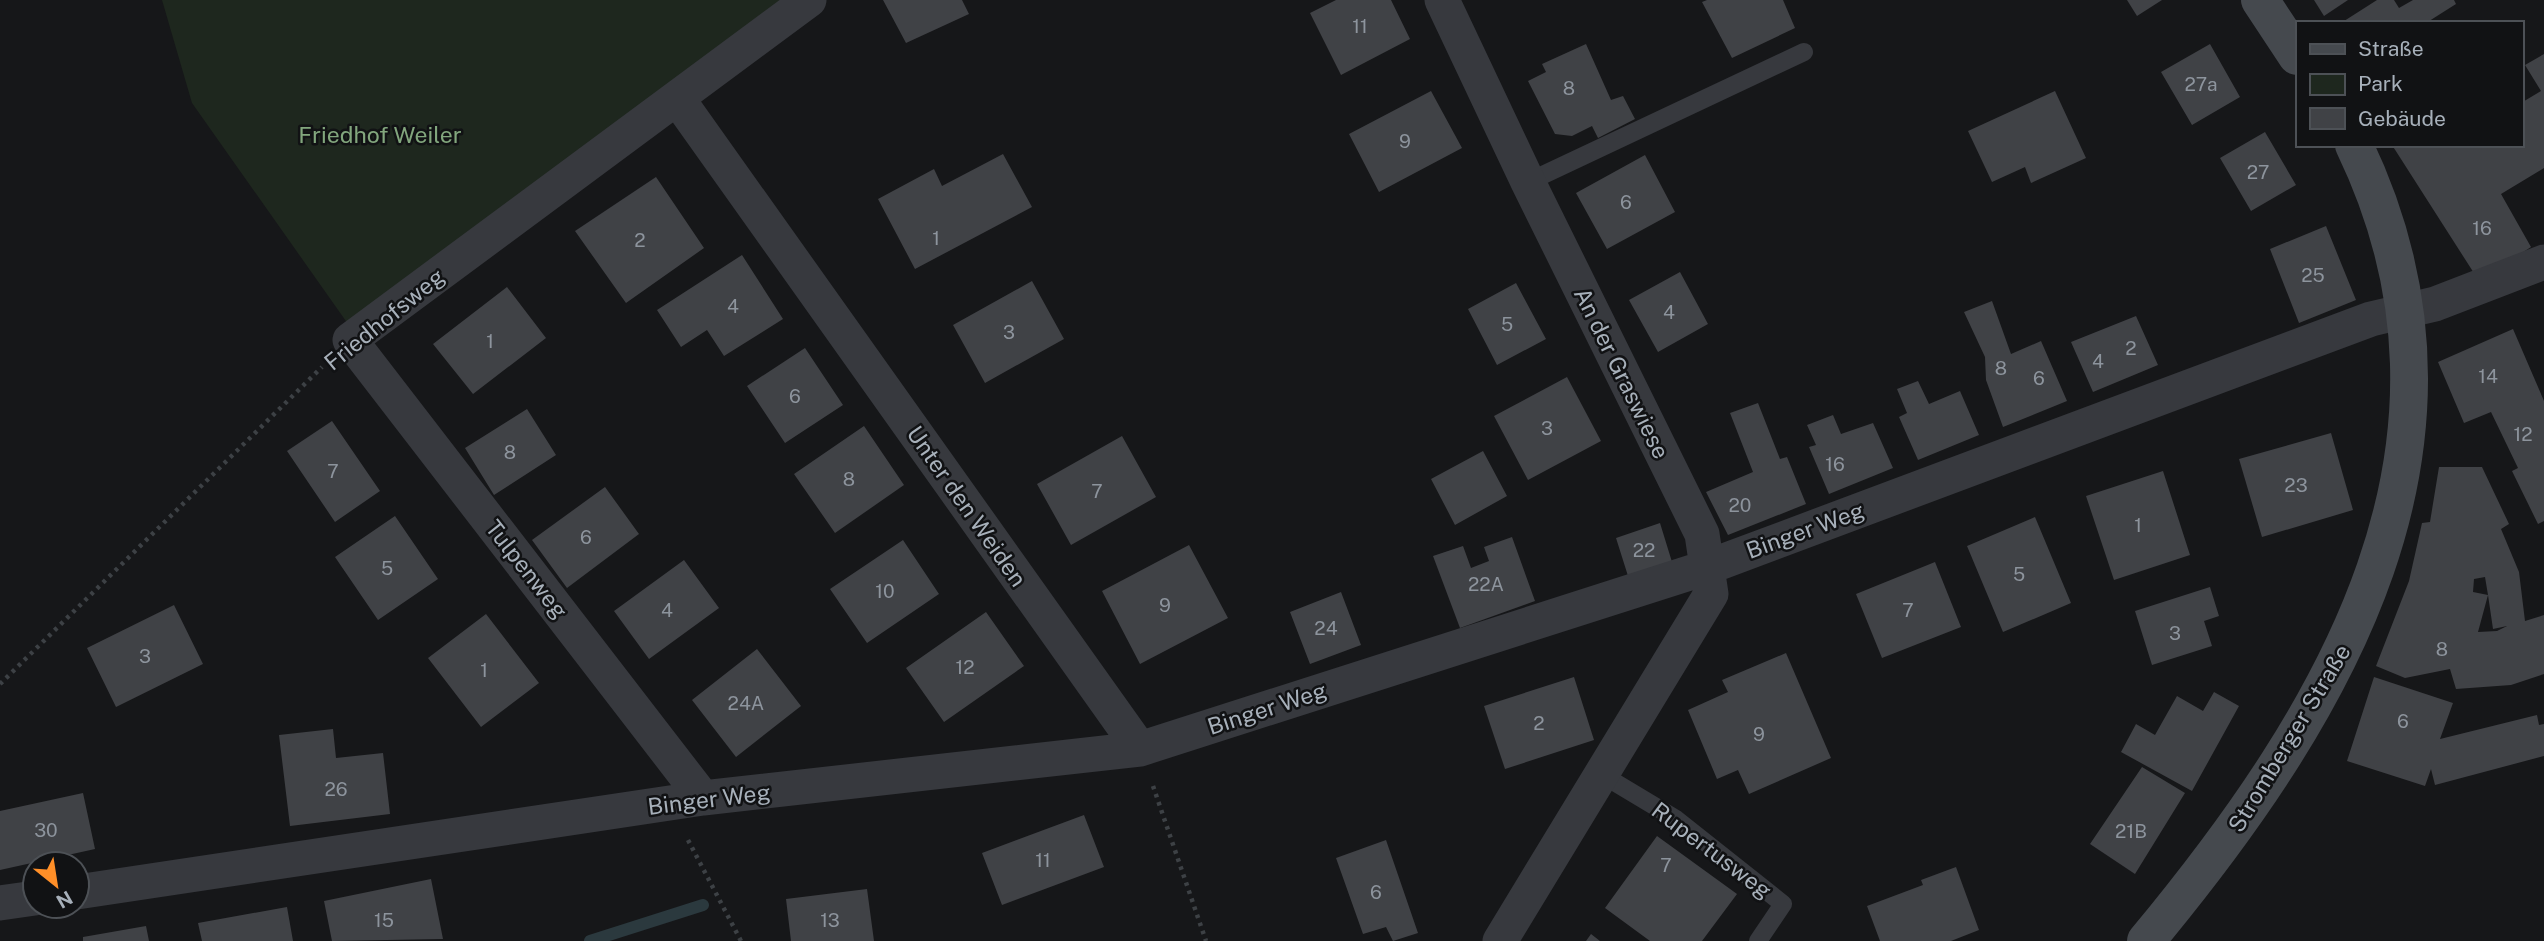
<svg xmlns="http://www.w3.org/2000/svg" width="2544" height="941" viewBox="0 0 2544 941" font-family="'Public Sans',sans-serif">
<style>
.green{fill:#1e271e}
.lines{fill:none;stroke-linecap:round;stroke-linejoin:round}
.stream{stroke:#2b393e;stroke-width:12}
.building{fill:#404246;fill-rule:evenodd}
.path{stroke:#3d4145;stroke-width:4.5;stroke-dasharray:3.5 5;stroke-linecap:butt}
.service{stroke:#37393e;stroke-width:18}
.minor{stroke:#37393e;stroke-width:35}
.secondary{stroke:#45494e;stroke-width:38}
.labels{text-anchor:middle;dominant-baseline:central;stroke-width:5;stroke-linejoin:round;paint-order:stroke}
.number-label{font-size:19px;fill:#8d949d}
.park-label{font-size:23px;fill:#82a67d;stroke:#111214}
.street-label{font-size:23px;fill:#a7b0ba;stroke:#111214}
</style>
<rect width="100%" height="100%" fill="#161719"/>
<path class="green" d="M162 0H784L348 324 192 103Z"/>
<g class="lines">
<path class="stream" d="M590 941 703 905"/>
</g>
<path class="building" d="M883 0H962L969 14 906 43Z
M1336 0H1391L1410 39 1341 75 1310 13Z
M1707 0H1783L1795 28 1732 58 1702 2Z
M2127 0H2162L2137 16Z
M2314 0H2348L2324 16Z
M2377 0H2394L2399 8 2413 0H2454L2456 4 2426 23H2341Z
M1586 44 1611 100 1623 96 1635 119 1598 138 1592 126 1572 136 1555 134 1528 81 1546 72 1542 64Z
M2210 44 2240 97 2192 125 2161 72Z
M2544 54V168L2501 194 2531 247 2479 281 2392 145H2521V103L2541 91 2525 65Z
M1431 91 1462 148 1379 192 1349 134Z
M2055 91 2086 158 2031 183 2025 167 1992 182 1968 131Z
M2265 132 2296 185 2251 211 2220 158Z
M1003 154 1032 207 915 269 878 199 934 169 942 186Z
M1645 155 1675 212 1607 249 1576 193Z
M656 177 704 248 626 303 575 231Z
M2326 226 2356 300 2299 323 2270 249Z
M742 255 783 319 724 356 707 330 681 347 657 310Z
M1680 272 1708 324 1658 352 1629 300Z
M1032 281 1064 339 985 383 953 325Z
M1516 283 1546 339 1497 365 1468 309Z
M507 287 546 338 473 394 433 344Z
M1992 301 2011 354 2041 341 2067 401 2003 427 1986 380 1985 357 1964 312Z
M2136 316 2158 365 2093 392 2071 342Z
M2513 329 2544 401V521L2538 524 2512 471 2518 468 2491 412 2464 423 2438 362Z
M805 348 843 405 785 443 747 386Z
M1567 377 1601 441 1528 480 1494 416Z
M1918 381 1929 404 1960 391 1979 435 1918 460 1899 417 1907 413 1897 389Z
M1758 403 1780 459 1787 457 1806 504 1728 535 1706 492 1753 472 1730 413Z
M527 409 556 455 494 495 465 448Z
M1833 415 1841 434 1873 423 1893 468 1829 494 1809 447 1816 445 1807 425Z
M332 421 380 491 335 522 287 451Z
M864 426 904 485 835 533 794 474Z
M2331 433 2353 510 2262 537 2239 459Z
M1122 436 1156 497 1071 545 1037 484Z
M1483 451 1507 496 1455 525 1431 479Z
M2439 467H2482L2509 524 2501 529 2519 572 2525 621 2544 615V674L2511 685 2456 689 2450 669 2405 678 2376 666 2409 581 2422 523 2430 522ZM2485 577 2488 595 2493 629 2507 626 2497 631 2478 632 2488 595 2473 592 2474 579Z
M2163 471 2190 555 2114 580 2086 496Z
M605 487 639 534 567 588 532 540Z
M395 516 438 579 378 620 335 557Z
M2035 517 2071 603 2003 632 1967 546Z
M1660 523 1672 562 1628 576 1616 538Z
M1512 537 1535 601 1460 628 1433 556 1463 546 1471 568 1489 561 1484 547Z
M903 540 939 594 867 643 830 589Z
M1189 545 1228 618 1140 664 1102 591Z
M684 560 719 608 649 659 614 611Z
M1935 562 1961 627 1882 658 1856 594Z
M2210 587 2219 616 2204 621 2212 646 2152 665 2135 611Z
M1341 592 1361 645 1310 664 1290 612Z
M174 605 203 664 116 707 87 648Z
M986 612 1024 666 944 722 906 668Z
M486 614 539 683 481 727 428 658Z
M757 649 801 706 736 757 692 700Z
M1786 653 1831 758 1749 794 1738 770 1717 779 1688 710 1728 692 1722 680Z
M1574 677 1594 740 1505 769 1484 706Z
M2374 677 2453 703 2440 739 2537 715 2539 725 2544 724V756L2435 785 2431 769 2425 786 2347 761Z
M2214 692 2239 706 2192 791 2121 752 2136 724 2155 735 2177 696 2203 711Z
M333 729 336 758 383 753 390 814 290 826 279 735Z
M2142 767 2185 793 2135 874 2090 844Z
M83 793 95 849 0 870V811Z
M1084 815 1104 867 1002 905 982 853Z
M1657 836 1737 894 1702 941H1650L1605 908Z
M1386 840 1418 933 1393 941 1386 927 1363 934 1336 858Z
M1956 867 1979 930 1951 941H1880L1867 906 1923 885 1921 880Z
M431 879 443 939 332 941 324 901Z
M867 889 874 941H791L786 899Z
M287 907 293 941H202L198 923Z
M146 926 149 941H83V937Z
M1591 934 1600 941H1586Z"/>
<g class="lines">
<path class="path" d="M0 684 322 367
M1153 786 1206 941
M688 840 741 941"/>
<path class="service" d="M1528 182 1804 52
M1601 774 1676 819 1783 904 1758 941"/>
<path class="minor" d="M1442 0 1528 182 1702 534 1711 594 1500 941
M677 98 1140 749
M703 798 350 340 809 0
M77 892 703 798 1140 749 1708 567 2371 319 2435 304 2544 262
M0 903 35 898"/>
<path class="secondary" d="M2260 0 2297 56
M2146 941C2336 712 2498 444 2354 145"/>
</g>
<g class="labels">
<g class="number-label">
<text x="1360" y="26">11</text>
<text x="2201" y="84">27a</text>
<text x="1569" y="88">8</text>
<text x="1405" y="141">9</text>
<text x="2258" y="172">27</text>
<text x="1626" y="202">6</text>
<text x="2482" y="228">16</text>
<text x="936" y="238">1</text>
<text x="640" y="240">2</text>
<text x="2313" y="275">25</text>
<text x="733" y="306">4</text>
<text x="1669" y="312">4</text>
<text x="1507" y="324">5</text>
<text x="1009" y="332">3</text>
<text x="490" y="341">1</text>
<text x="2131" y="348">2</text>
<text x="2098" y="361">4</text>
<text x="2001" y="368">8</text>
<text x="2488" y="376">14</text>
<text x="2039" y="378">6</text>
<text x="795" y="396">6</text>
<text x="1547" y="428">3</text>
<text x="2523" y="434">12</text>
<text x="510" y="452">8</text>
<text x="1835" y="464">16</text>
<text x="333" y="471">7</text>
<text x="849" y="479">8</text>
<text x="2296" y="485">23</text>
<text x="1097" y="491">7</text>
<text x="1740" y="505">20</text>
<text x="2138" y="525">1</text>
<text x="586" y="537">6</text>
<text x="1644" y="550">22</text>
<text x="387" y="568">5</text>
<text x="2019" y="574">5</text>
<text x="1486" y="584">22A</text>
<text x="885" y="591">10</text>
<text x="1165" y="605">9</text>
<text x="667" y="610">4</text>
<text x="1908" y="610">7</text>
<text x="1326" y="628">24</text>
<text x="2175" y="633">3</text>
<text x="2442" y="649">8</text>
<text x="145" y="656">3</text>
<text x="965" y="667">12</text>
<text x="484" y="670">1</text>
<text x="746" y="703">24A</text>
<text x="2403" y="721">6</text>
<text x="1539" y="723">2</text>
<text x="1759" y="734">9</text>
<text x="336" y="789">26</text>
<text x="46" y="830">30</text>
<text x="2131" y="831">21B</text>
<text x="1043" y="860">11</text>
<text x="1666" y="865">7</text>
<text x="1376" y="892">6</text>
<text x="384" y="920">15</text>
<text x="830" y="920">13</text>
</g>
<g class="park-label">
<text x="380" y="134">Friedhof Weiler</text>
</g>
<g class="street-label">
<text transform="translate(384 319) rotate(-39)">Friedhofsweg</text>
<text transform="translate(1622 373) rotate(64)">An der Graswiese</text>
<text transform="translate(967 506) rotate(55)">Unter den Weiden</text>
<text transform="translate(1805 530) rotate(-20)">Binger Weg</text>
<text transform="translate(527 569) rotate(52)">Tulpenweg</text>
<text transform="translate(1267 708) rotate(-18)">Binger Weg</text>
<text transform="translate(2289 738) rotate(-59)">Stromberger Straße</text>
<text transform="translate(709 799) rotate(-7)">Binger Weg</text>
<text transform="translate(1712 850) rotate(37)">Rupertusweg</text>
</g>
</g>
<rect x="2296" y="21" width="228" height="126" fill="#111214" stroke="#4d5156" stroke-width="2"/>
<rect x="2310" y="44" width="35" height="10" fill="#45494e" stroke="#4d5156" stroke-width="2"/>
<text x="2358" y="56" font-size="21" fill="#a7b0ba">Straße</text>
<rect x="2310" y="74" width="35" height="21" fill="#1e271e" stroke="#4d5156" stroke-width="2"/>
<text x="2358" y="91" font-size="21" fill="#a7b0ba">Park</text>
<rect x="2310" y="108" width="35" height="21" fill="#404246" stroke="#4d5156" stroke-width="2"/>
<text x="2358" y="126" font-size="21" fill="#a7b0ba">Gebäude</text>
<g transform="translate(56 885) rotate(150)"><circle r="33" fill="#111214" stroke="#4d5156" stroke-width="2"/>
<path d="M0-5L12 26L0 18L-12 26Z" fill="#ff8f28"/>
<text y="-10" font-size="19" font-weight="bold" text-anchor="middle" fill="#a7b0ba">N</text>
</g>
</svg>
